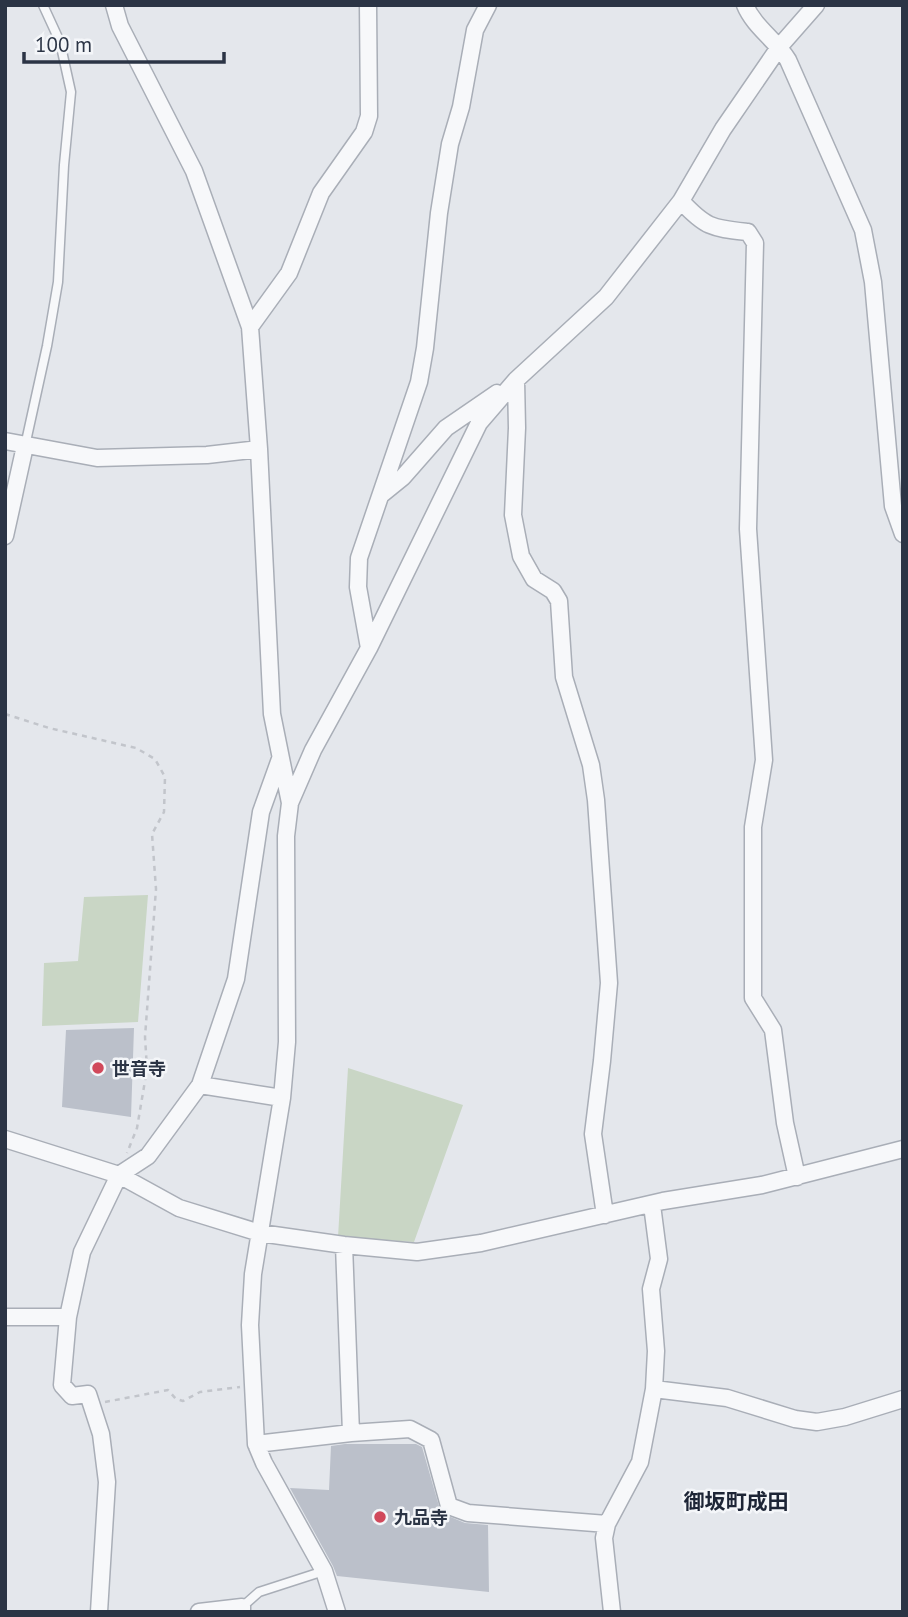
<svg xmlns="http://www.w3.org/2000/svg" width="908" height="1617" viewBox="0 0 908 1617" font-family="'PT Sans','Noto Sans JP',sans-serif">
<style>
.green{fill:#c9d6c5}
.building{fill:#bbc0ca}
.lines{fill:none;stroke-linecap:round;stroke-linejoin:round}
.lane-casing{stroke:#a9aeb7;stroke-width:11}
.street-casing{stroke:#a9aeb7;stroke-width:19}
.path{stroke:#c2c5cb;stroke-width:2.5;stroke-dasharray:5 5;stroke-linecap:butt}
.lane{stroke:#f7f8fa;stroke-width:8}
.street{stroke:#f7f8fa;stroke-width:16}
.poi-dot{fill:#d1495b;stroke:#f4f6f9;stroke-width:2.5}
.labels{text-anchor:middle;dominant-baseline:central;stroke-width:5;stroke-linejoin:round;paint-order:stroke}
.poi-label{font-size:18px;font-weight:bold;fill:#2b3445;stroke:#f4f6f9;text-anchor:start}
.quarter-label{font-size:21px;font-weight:bold;fill:#1d2536;stroke:#f4f6f9}
</style>
<rect width="100%" height="100%" fill="#e4e7ec"/>
<path class="green" d="M148 895 138 1022 42 1026 44 963 78 961 84 897Z
M348 1068 463 1105 414 1242 338 1237Z"/>
<path class="building" d="M134 1028 131 1117 62 1107 66 1030Z
M345 1444H416L422 1447 441 1513 465 1523 488 1525 489 1592 337 1576 333 1566 290 1488 329 1490 331 1446Z"/>
<g class="lines">
<defs>
<path id="lane" d="M25 446 47 346 58 282 64 165 71 92 60 42 43 5
M242 1607 259 1592 324 1571"/>
<path id="street" d="M114 5 120 26 194 171 250 327 259 449 272 714 290 803
M745 5C754 27 776 40 788 60L863 230 873 282 893 506 903 534
M681 201C706 228 712 228 748 232L755 243 748 529 764 760 753 827V998L773 1030 785 1123 797 1177
M250 327 289 273 321 193 364 132 369 116 368 5
M516 380 517 428 513 515 521 556 534 579 553 591 559 601 564 677 591 765 596 800 609 983 602 1061 593 1134 605 1215
M5 441 97 458 207 455 259 449
M382 494 403 477 446 428 497 393
M5 536 25 446
M369 648 358 587 359 558 419 382 425 348 439 213 450 144 461 107 475 30 488 5
M200 1085 236 979 261 812 280 759
M5 1139 119 1175 179 1208 260 1233 344 1245 417 1252 481 1243 663 1201 762 1185 903 1149
M344 1245 351 1433
M5 1317H68
M654 1389 727 1398 795 1419 817 1422 845 1417 903 1399
M256 1444 351 1433 410 1429 431 1440 449 1506 468 1513 607 1524
M99 1612 107 1482 101 1434 88 1394 72 1396 62 1385 68 1317 82 1252 119 1175 148 1156 200 1085 282 1098
M199 1612 242 1607V1612
M337 1612 324 1571 264 1463 256 1444 250 1325 253 1274 282 1098 287 1042 286 836 290 803 313 750 369 648 479 423 516 380 606 297 681 201 723 129 780 46 816 5
M612 1612 604 1538 607 1524 640 1462 654 1389 656 1351 651 1289 659 1259 652 1205"/>
</defs>
<use href="#lane" class="lane-casing"/>
<use href="#street" class="street-casing"/>
<path class="path" d="M5 714 49 728 136 748 155 759 165 777 164 812 152 834 156 889 145 1037 147 1069 137 1128 127 1153
M105 1402 168 1390 176 1399 183 1401 200 1392 240 1387"/>
<use href="#lane" class="lane"/>
<use href="#street" class="street"/>
</g>
<g class="poi-dot">
<circle cx="98" cy="1068" r="7"/>
<circle cx="380" cy="1517" r="7"/>
</g>
<g class="labels">
<g class="poi-label">
<text x="112" y="1068">世音寺</text>
<text x="394" y="1517">九品寺</text>
</g>
<g class="quarter-label">
<text x="736" y="1501">御坂町成田</text>
</g>
</g>
<rect width="908" height="1617" fill="none" stroke="#2b3445" stroke-width="14"/>
<path d="M24 52v10h200v-10" fill="none" stroke="#2b3445" stroke-width="3.5"/>
<text x="35" y="52" font-size="21" fill="#2b3445" stroke="#f4f6f9" stroke-width="5" paint-order="stroke">100 m</text>
</svg>
